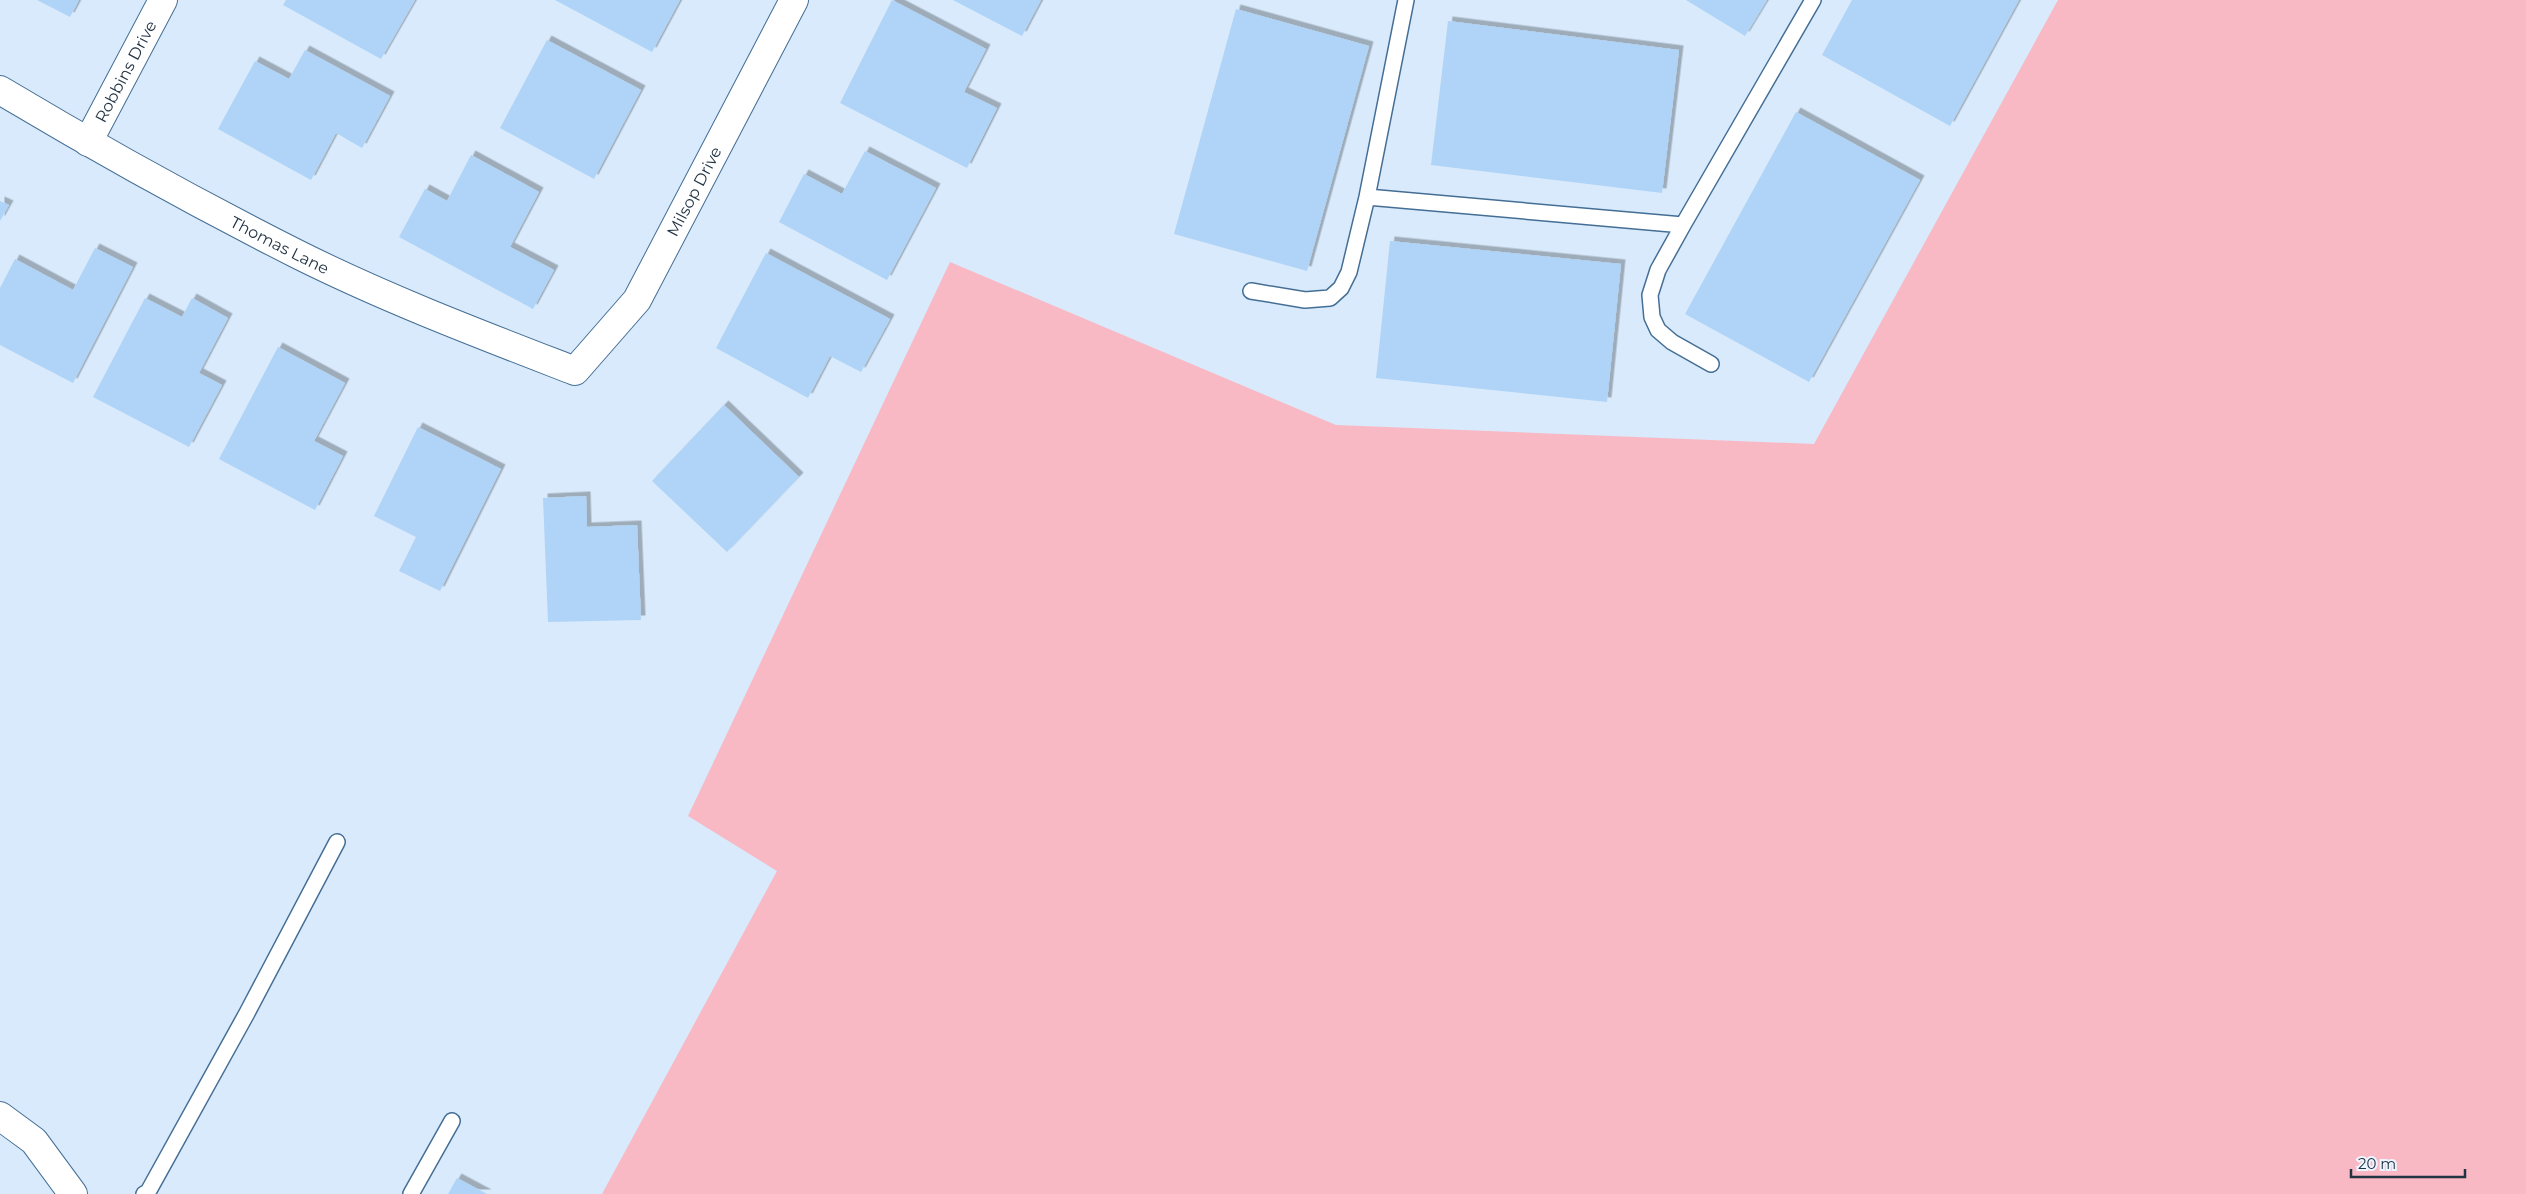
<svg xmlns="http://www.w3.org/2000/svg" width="2526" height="1194" viewBox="0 0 2526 1194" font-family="Montserrat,sans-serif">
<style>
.green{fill:#f9b9c4}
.building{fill:#afd4f7;filter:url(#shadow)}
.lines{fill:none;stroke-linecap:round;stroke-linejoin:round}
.service-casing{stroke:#446e94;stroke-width:18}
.minor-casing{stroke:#446e94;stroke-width:30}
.service{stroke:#fff;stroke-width:15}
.minor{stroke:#fff;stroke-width:28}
.labels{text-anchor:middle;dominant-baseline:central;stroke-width:4;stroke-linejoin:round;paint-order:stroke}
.street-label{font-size:16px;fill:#234;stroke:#edf6ff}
</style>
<defs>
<filter id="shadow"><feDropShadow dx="4.5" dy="-4.5" stdDeviation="0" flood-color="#0004"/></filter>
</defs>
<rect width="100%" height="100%" fill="#d8eafc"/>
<path class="green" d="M2058 0H2526V1194H602L777 871 688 816 950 262 1336 425 1814 444Z"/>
<path class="building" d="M37 0H79L70 17Z
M286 0H415L381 59 283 5Z
M555 0H680L652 52Z
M892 0 986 49 964 92 997 108 967 168 840 103Z
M953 0H1041L1022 36Z
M1686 0H1767L1745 36Z
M1852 0H2019L1950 126 1822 55Z
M1236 9 1369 46 1307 271 1174 234Z
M1448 21 1679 50 1662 193 1431 165Z
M547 40 641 90 594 179 500 128Z
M305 50 390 96 362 148 336 133 311 180 218 129 255 61 289 79Z
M1796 112 1920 180 1809 382 1685 314Z
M865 151 936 188 887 280 779 222 804 174 842 194Z
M471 155 539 192 510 247 554 270 533 309 399 237 425 189 447 201Z
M0 201 9 205 0 221Z
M1390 241 1621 264 1607 402 1376 378Z
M95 248 133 267 73 383 0 345V288L15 259 73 290Z
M766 253 890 319 861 372 830 356 808 398 716 348Z
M145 298 182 317 192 298 228 318 199 373 222 385 189 447 93 397Z
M278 347 345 383 314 441 343 456 315 510 219 459Z
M724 405 799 477 727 552 652 481Z
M418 427 501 469 440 591 399 571 416 537 374 516Z
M586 496 587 527 637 525 641 620 548 622 543 498Z
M457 1178 487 1194H448Z"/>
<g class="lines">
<defs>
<path id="service" d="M1367 197 1683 225
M1251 291 1305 300 1330 298 1341 288 1349 272 1367 197 1406 0
M1711 364 1672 342 1658 330 1652 317 1650 295 1658 270 1683 225 1813 0
M144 1194 148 1192 247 1013 337 842
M411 1194 452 1121"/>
<g id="minor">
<path id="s1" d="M0 90C97 148 196 203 297 254 387 299 482 335 575 371L637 300 794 0"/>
<path id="s2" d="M88 142 163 0"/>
<path d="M0 1116 34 1141 73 1194"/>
</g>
</defs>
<use href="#service" class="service-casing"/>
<use href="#minor" class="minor-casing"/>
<use href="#service" class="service"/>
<use href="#minor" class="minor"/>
</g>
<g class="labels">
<g class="street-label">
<text stroke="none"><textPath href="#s2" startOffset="80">Robbins Drive</textPath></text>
<text stroke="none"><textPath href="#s1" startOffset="858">Milsop Drive</textPath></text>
<text stroke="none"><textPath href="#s1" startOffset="320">Thomas Lane</textPath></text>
</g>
</g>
<path d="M2351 1169v8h114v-8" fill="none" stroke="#223344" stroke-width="2.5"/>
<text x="2358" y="1169" font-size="15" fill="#223344" stroke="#edf6ff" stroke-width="4" paint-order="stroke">20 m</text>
</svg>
